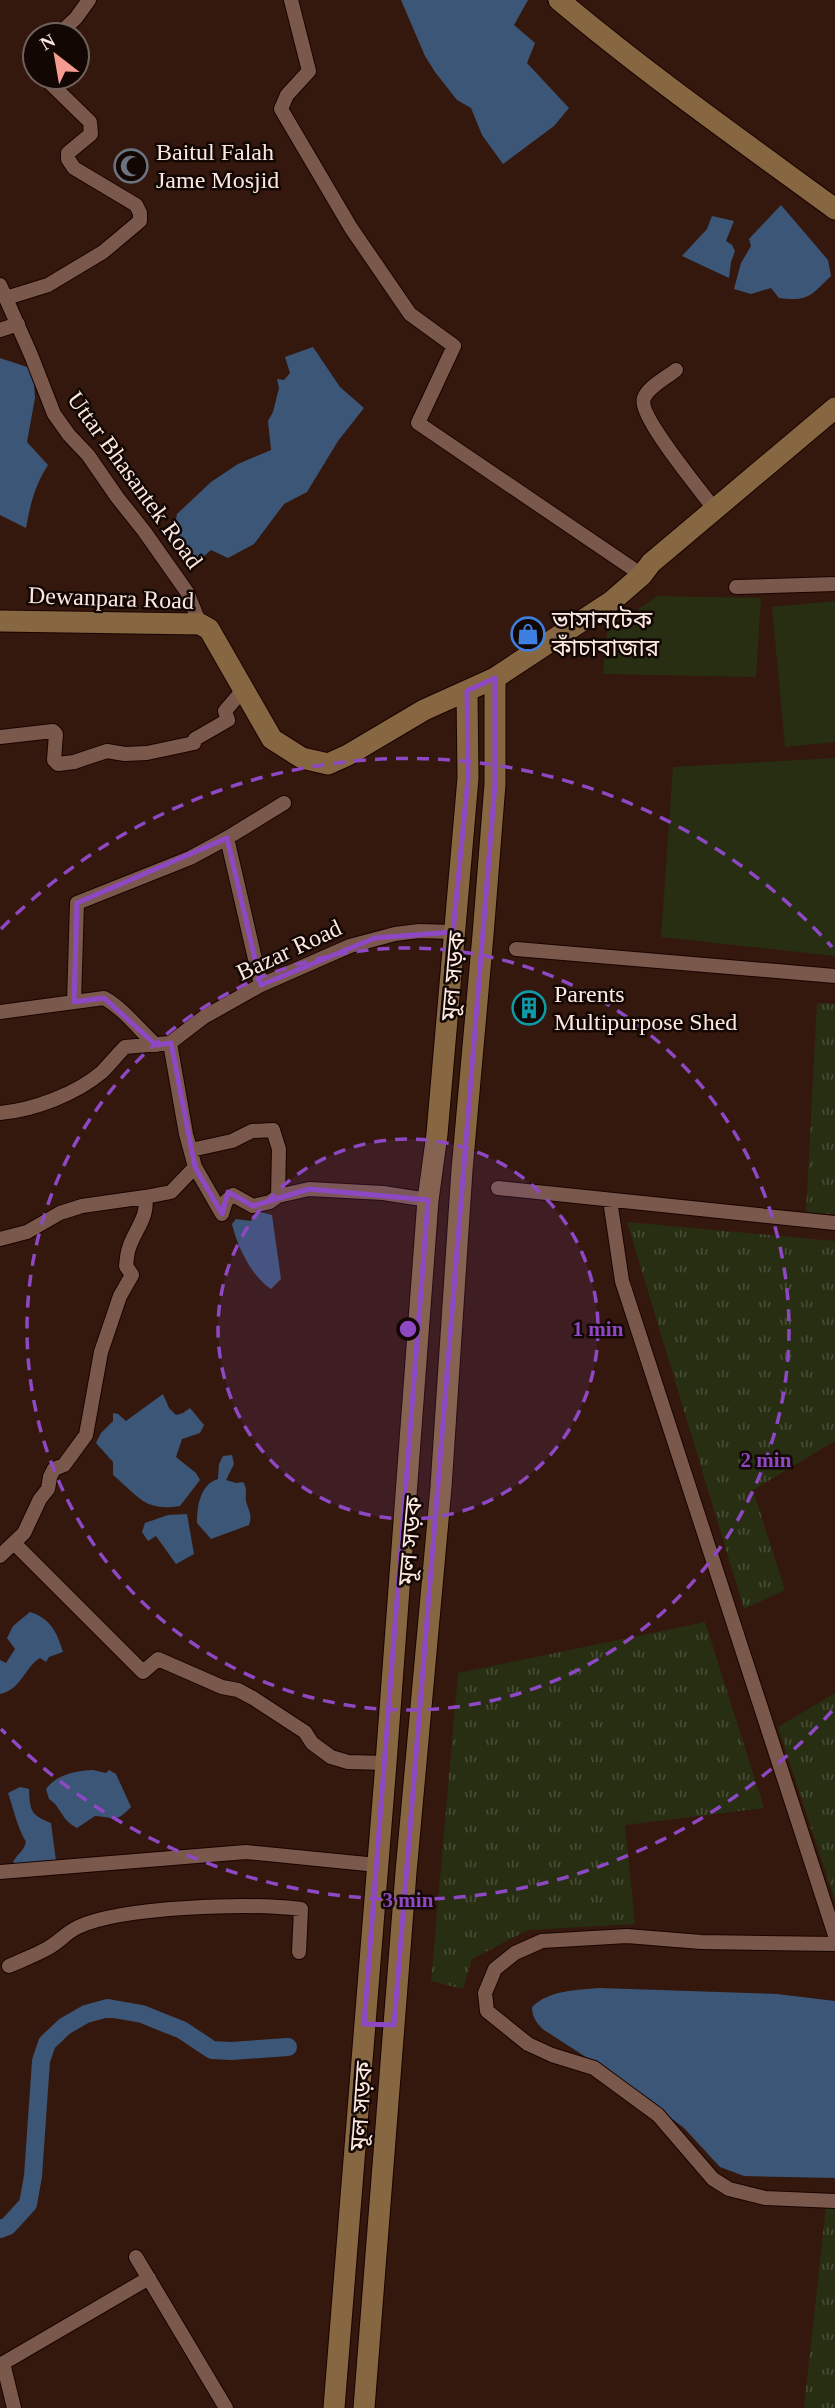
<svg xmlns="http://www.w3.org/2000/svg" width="835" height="2408" viewBox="0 0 835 2408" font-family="'Times New Roman','Noto Sans Bengali',serif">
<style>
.grass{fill:url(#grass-tufts)}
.park{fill:#272e12}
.water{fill:#3c5677}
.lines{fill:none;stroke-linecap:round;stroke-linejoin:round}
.canal{stroke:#3c5677;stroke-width:18}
.street-casing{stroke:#1a0300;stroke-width:16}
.secondary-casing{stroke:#1a0300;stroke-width:23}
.street{stroke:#7a594c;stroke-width:14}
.secondary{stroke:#866741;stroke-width:21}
.marked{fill:none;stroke:#8e48c4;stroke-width:5;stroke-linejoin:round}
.ring{fill:none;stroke:#8e48c4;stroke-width:3.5;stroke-dasharray:12 9}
.labels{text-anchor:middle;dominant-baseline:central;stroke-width:5;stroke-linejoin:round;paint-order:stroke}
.poi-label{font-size:24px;fill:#fce8e1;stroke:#130704;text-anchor:start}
.street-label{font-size:24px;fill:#fce8e1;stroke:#130704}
.centre{fill:#8e48c4;stroke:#130704;stroke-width:3.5}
.ring-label{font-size:21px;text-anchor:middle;font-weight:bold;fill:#8e48c4;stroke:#130704;stroke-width:5;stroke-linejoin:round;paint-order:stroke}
</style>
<defs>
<pattern id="grass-tufts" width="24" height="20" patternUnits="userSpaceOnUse" patternTransform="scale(1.75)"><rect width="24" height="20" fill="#272e12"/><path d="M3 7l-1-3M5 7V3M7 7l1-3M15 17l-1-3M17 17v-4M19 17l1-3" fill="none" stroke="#474c34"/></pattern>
</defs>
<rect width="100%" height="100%" fill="#34180d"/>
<path class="grass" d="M817 1003 835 1004V1214L806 1213Z
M627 1222 835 1241V1441L753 1490 785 1590 744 1609Z
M705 1622 764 1808 625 1825 635 1924 528 1930 472 1959 463 1989 431 1981 458 1673Z
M835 1693V1901L778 1727Z
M826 2206 835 2207V2408H804Z"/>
<path class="park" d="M657 596 761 598 756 677 603 674 607 632Z
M835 601V742L785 747 772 607Z
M835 758V956L661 937 673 767Z"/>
<path class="water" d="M401 0H528L514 25 535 43 527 63 569 108 554 126 503 164 482 135 471 108 457 100 435 72 425 56Z
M781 205 828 260 831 276C811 295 809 302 779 298L771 288 751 294 734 289 741 263 751 246 749 239Z
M712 216 734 221 726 241 732 245 735 251 731 262 729 278 682 256 707 229Z
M313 347 340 387 364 408 338 441 307 492 284 504 254 544 228 558 211 550 200 560 187 553 173 534 177 514 211 482 238 464 271 450 268 421 273 412 279 388 277 379 284 380 290 373 285 357Z
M0 358 33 369 35 398 27 442 48 465C35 485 30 505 26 528L0 515Z
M260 1212 272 1215 281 1279 271 1289C252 1277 237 1246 232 1224L236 1219 251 1221 252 1216Z
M163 1394 169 1408 176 1415 183 1413 190 1408 204 1425 200 1433 182 1439 176 1457 196 1473 200 1480 180 1506C145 1512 138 1496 113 1475V1462L96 1443 101 1433 113 1421V1413L118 1414 126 1421Z
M232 1455 234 1464 226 1480 236 1483 243 1482C248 1490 245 1492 246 1501 248 1510 253 1514 249 1525L211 1539 197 1523C197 1507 200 1484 218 1479L219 1464 223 1456Z
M187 1514 194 1554 176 1564 156 1536 148 1541 142 1532 145 1523 168 1515Z
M30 1612C50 1618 57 1632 63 1652L49 1657 46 1662 40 1658C24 1668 21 1690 0 1694V1660L6 1663 15 1649 7 1638 13 1626Z
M93 1770 106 1773 109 1770 116 1774 131 1807C115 1824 115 1817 95 1816L77 1828C60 1819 61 1806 49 1799L46 1789C57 1774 76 1771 93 1770Z
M20 1787 29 1789C30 1810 30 1815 51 1823L56 1861 21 1867 13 1862C17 1854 24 1851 26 1842 17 1826 14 1811 8 1793Z
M600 1988 777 1994 835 2001V2178L744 2176 720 2167 684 2128 620 2079 544 2030C537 2024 532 2017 532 2007 549 1990 577 1990 600 1988Z"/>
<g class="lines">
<path class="canal" d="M0 2229 8 2226 28 2204 33 2176 41 2061 47 2043 65 2026 86 2014 108 2008 142 2014 182 2030 212 2050 231 2051 288 2047"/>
<defs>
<path id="street" d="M291 0 309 71 287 95 281 109 351 228 410 314 454 346 418 423 642 575
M58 35 76 18 89 0
M0 285 31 355 54 414 69 435 88 455 117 497 144 531 187 592 200 624
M6 298 48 285 103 252 140 221V213L136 205 74 168 68 159V153L91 134 90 122 44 77
M0 330 18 324
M676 370C667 377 648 387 644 398 637 415 702 492 715 510
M736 587 835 584
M0 737 53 731 56 734 54 760 58 764 74 762 107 751 125 754 147 753 194 743 195 739 228 720 225 711 243 690
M516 949 835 976
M261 985 227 838 284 803
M74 1002 77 903 190 858 227 838
M0 1012 104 998C124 1009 139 1030 156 1045
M170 1043 186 1134 195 1167 222 1214 226 1201 233 1195 253 1206 270 1202 278 1196 309 1189 383 1193 428 1200
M0 1113C34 1110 76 1094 102 1072 110 1064 117 1055 125 1047L170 1043 204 1017 261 985 350 946 395 934 419 931 453 932
M191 1150 232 1141 252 1131 273 1130 279 1149 278 1196
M498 1188 835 1223
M145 1197 171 1192 195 1167
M610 1200 622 1281 835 1935
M0 1239 27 1232 60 1213 82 1206 145 1197C149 1217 135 1229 129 1248 127 1253 127 1260 126 1266L132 1275 120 1296 101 1352 86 1435 64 1465 54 1469 50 1477 48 1489 40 1499 24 1533 0 1556
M14 1543 143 1672 158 1659 222 1687 238 1690 253 1698 305 1732 312 1743 331 1757 348 1762 386 1763
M0 1872 246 1852 377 1865
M835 1944 701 1942 627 1936 542 1941 515 1953 495 1969 485 1993 487 2011 528 2044 552 2055 594 2068 658 2115 713 2179 729 2189 765 2198 835 2201
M9 1966C22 1960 36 1955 48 1948 59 1942 67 1932 78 1927 123 1906 251 1903 301 1909L299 1952
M136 2257 226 2408
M3 2363 14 2408
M0 2365 149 2278"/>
<path id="secondary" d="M559 0C647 74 742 141 835 209
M0 621 200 624 209 629 272 739 302 758 328 764 348 755 424 710 495 678 612 601 642 575 651 563 835 408
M334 2408 386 1763 428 1200 437 1134 468 778 467 691
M364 2408 406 1872 441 1487 462 1170 483 935 495 784V678"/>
</defs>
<use href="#street" class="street-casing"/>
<use href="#secondary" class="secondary-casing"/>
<use href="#street" class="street"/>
<use href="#secondary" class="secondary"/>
</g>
<path class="marked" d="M495 678V784L394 2025 364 2024 428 1200 309 1189 253 1206 228 1192 222 1214 195 1167 171 1043 156 1045 104 998 74 1002 77 903 227 838 261 985 375 938 453 932 468 778 467 691Z"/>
<circle cx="408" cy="1329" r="190" fill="#8e48c4" fill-opacity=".12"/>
<g class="ring">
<circle cx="408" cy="1329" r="190"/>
<circle cx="408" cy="1329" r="381"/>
<path d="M832 1711A571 571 0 0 1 1 1729M1 929A571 571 0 0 1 832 947"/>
</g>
<defs>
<symbol id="mosque-ring" viewBox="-11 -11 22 22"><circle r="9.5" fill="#130704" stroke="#6b7280" stroke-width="1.5"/><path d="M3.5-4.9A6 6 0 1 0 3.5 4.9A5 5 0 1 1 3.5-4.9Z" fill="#6b7280"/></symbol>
<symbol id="shop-ring" viewBox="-11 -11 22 22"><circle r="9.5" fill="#130704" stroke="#3f7fe0" stroke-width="1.5"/><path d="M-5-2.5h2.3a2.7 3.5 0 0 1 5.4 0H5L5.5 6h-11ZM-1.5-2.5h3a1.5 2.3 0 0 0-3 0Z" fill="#3f7fe0"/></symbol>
<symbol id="building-ring" viewBox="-11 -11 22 22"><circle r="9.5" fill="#130704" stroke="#0f9aa8" stroke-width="1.5"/><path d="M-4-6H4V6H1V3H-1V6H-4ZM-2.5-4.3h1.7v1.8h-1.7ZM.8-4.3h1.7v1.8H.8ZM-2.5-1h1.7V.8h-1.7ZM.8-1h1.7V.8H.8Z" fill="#0f9aa8"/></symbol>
</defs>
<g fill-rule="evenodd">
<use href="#mosque-ring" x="112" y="147" width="38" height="38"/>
<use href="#shop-ring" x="509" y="615" width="38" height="38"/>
<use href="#building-ring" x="510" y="989" width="38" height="38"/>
</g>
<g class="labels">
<g class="poi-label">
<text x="156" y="152">Baitul Falah<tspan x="156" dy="28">Jame Mosjid</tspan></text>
<text x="552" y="620">ভাসানটেক<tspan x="552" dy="28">কাঁচাবাজার</tspan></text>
<text x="554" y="994">Parents<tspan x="554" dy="28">Multipurpose Shed</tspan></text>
</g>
<g class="street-label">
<text transform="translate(135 480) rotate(54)">Uttar Bhasantek Road</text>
<text transform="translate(111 598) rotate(2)">Dewanpara Road</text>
<text transform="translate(289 950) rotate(-25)">Bazar Road</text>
<text transform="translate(453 976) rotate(-85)">মূল সড়ক</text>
<text transform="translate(410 1541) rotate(-85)">মূল সড়ক</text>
<text transform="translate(361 2106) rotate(-86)">মূল সড়ক</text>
</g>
</g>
<circle cx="408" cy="1329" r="10" class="centre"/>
<g class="ring-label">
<text x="598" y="1336">1 min</text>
<text x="766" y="1467">2 min</text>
<text x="408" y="1907">3 min</text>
</g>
<g transform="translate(56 56) rotate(329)"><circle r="33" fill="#130704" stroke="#70615c" stroke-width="2"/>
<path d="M0-5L12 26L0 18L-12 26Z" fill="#f59c92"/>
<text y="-10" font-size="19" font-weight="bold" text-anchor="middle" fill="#fce8e1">N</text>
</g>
</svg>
